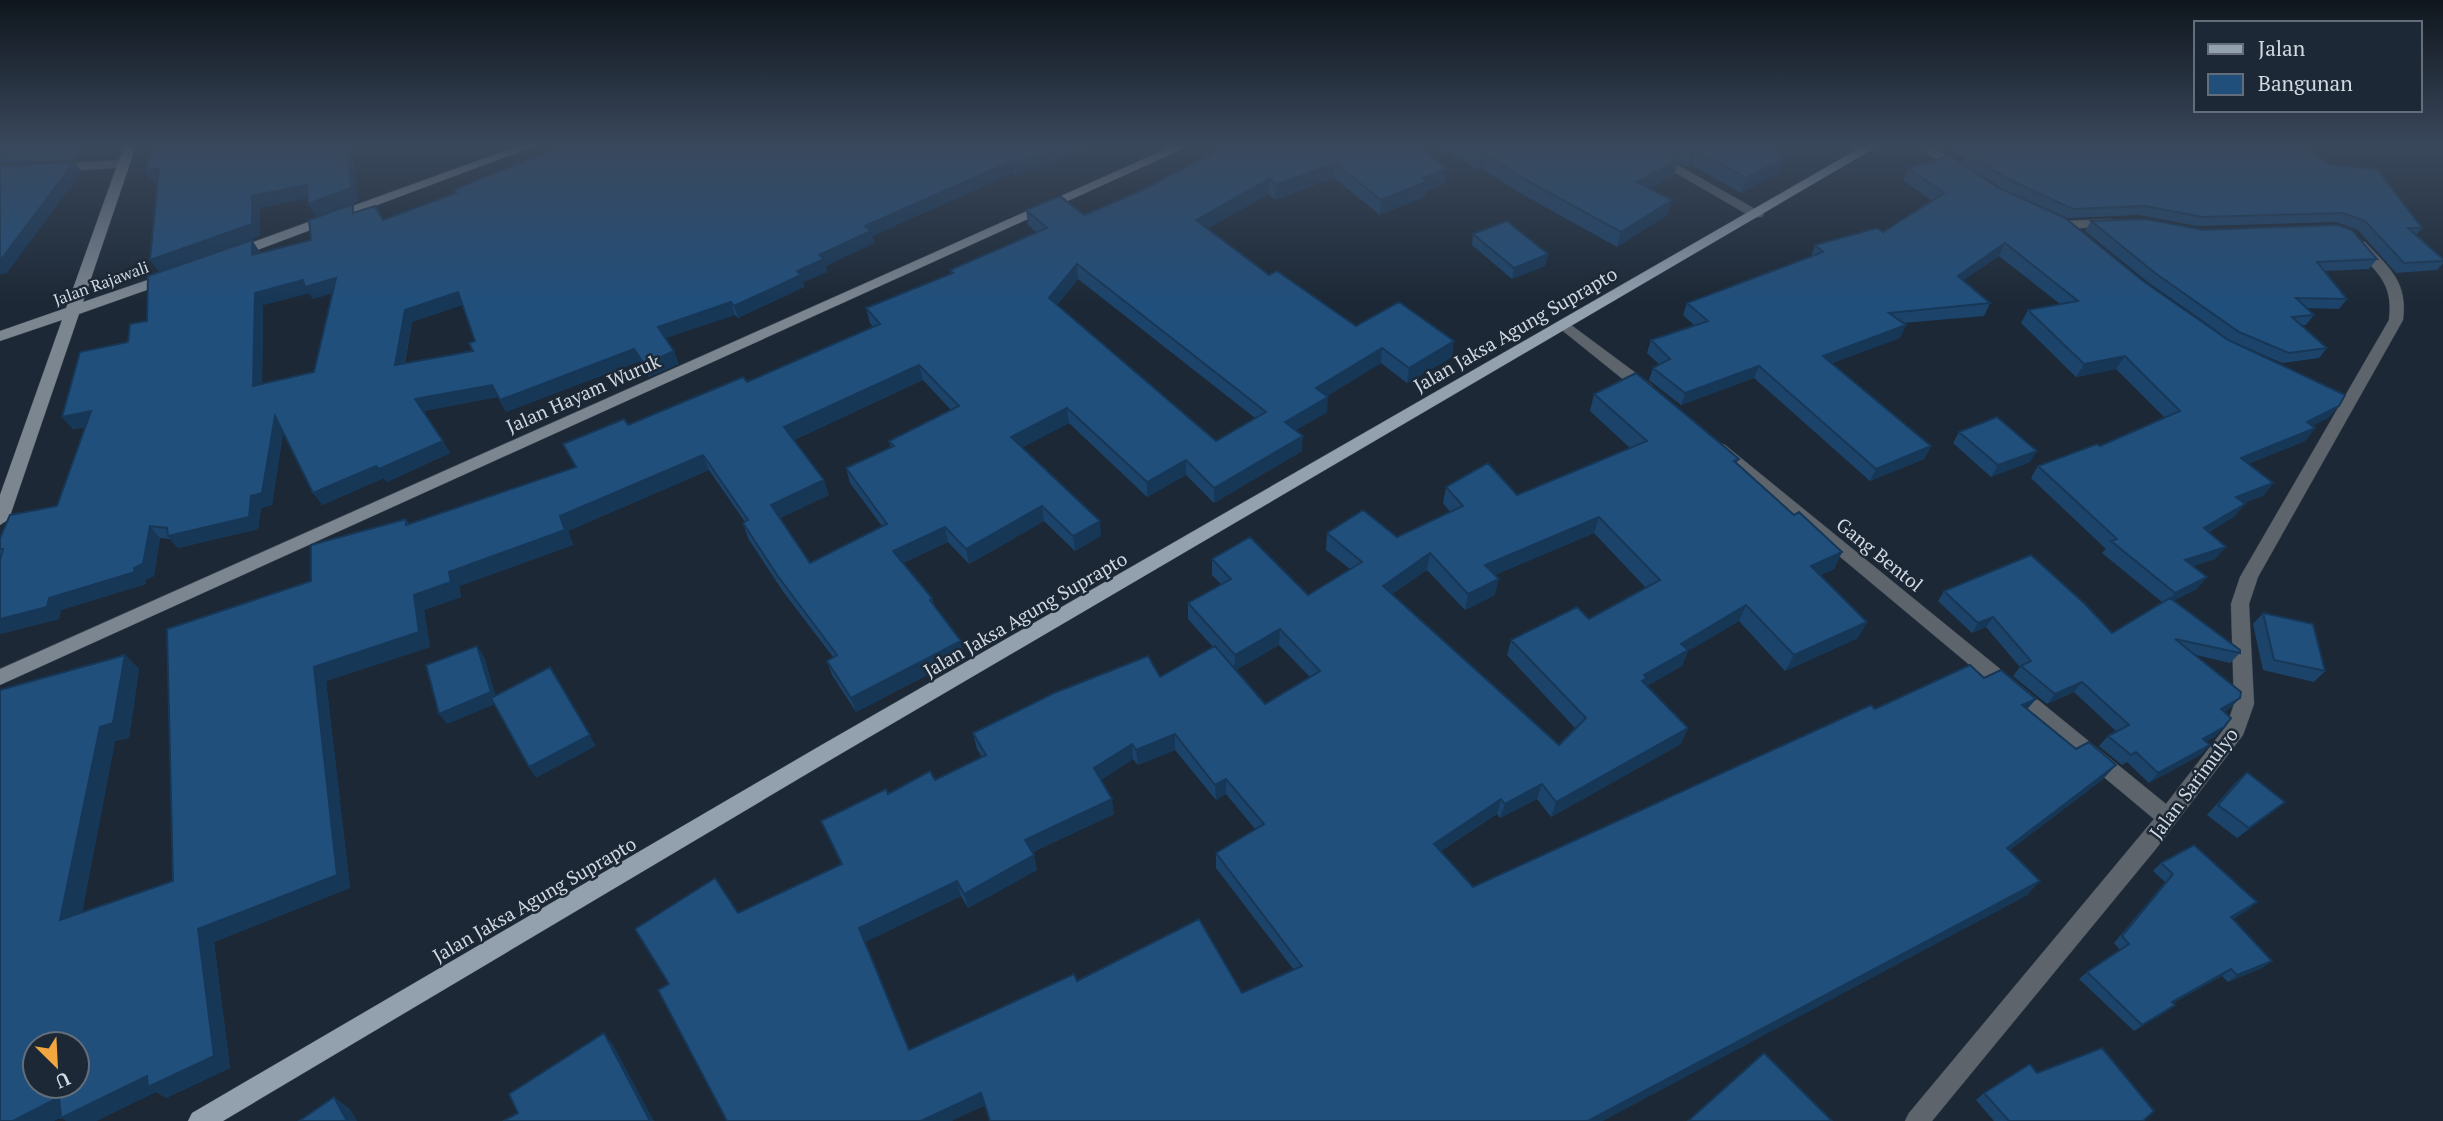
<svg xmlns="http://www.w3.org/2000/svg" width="2443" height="1121" viewBox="0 0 2443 1121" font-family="'PT Serif',serif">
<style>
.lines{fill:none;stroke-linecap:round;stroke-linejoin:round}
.street-casing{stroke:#394451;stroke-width:1}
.secondary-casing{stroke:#394451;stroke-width:1}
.primary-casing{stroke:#394451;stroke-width:1}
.street{fill:#5d646b;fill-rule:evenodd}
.secondary{fill:#7c8691;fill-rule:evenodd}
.primary{fill:#93a0ae;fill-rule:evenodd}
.wall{fill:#1c446b;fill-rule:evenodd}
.shaded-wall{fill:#173757}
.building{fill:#214f7c;stroke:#173757;stroke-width:2;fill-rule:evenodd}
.labels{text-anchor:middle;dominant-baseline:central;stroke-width:5;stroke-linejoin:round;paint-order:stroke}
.far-street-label{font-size:16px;fill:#d0d8e1;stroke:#1c2835}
.street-label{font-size:19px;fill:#d0d8e1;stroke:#1c2835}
</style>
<rect width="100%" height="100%" fill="#1c2835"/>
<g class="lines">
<defs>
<path id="street" d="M1629 146H1644L1764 214 1762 217H1752Z
M1916 146H1931L1968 170 1966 173H1956Z
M123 160 128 161V167L54 172 47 168 54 164Z
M2112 219 2117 220V226L2065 229 2058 225 2065 221Z
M2360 241 2365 242C2389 268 2408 281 2403 320L2258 577 2249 604 2254 704 2243 735 2155 850 1932 1121H1905L1909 1113 2154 819 1711 449 1719 443 1725 445 2166 804 2227 725 2234 704 2231 604 2240 577 2389 320C2394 280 2375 273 2353 245Z
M1563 319 1652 385 1654 389 1652 393H1640L1558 327 1556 324Z"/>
<path id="secondary" d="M124 146H136L83 302 165 274H175L177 277 175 280 79 314 9 519 0 525V495L62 320 0 341V331L66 308Z
M518 146H535L241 256H231L229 253 231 250Z
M1173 146H1189L0 685V669Z"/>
<path id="primary" d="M1863 146H1878L832 759 223 1121H188L192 1113 818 747Z"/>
</defs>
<use href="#street" class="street-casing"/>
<use href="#secondary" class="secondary-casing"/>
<use href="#primary" class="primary-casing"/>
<use href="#street" class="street"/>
<use href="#secondary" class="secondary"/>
<use href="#primary" class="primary"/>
</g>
<path class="wall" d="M0 146H82L83 148 75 160 0 163Z
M1214 146H1418L1445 184 1426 191V196L1380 215 1334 178 1275 200 1269 194 1208 228 1269 275 1356 326 1452 357 1407 383 1381 363 1327 396V412L1296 430 1302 451 1214 503 1186 475 1147 497 1069 423 1022 447 1101 536 1075 551 1044 521 969 564 948 542 903 563 932 598 934 605 964 656 856 712 832 675 827 661 833 657 782 590 748 538 743 523 745 522 709 470 568 531 573 545 459 586 461 597 424 610 430 647 326 681 350 888 214 942 230 1068 166 1098 156 1092 61 1117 0 1121 125 655 139 669 129 738 115 741 82 913 173 881 311 581 406 519 409 524 575 467 563 444 628 425 747 382 873 327 870 323 866 308 951 274 950 270 1037 233 1028 225 1026 210 1084 215 1138 192 1214 153ZM1078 279 1255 418 1216 441 1057 305ZM923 380 951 410 889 441 891 448 846 468 850 483 882 526 810 563 780 518 829 495 794 440Z
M1435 146H1787L1771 151 1784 158 1779 173 1741 193 1692 165 1687 167 1677 162 1674 175 1649 188 1667 215 1617 247 1520 193 1483 169 1479 170Z
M1945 146H2303L2422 228 2416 235 2443 259V263L2437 270 2396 273 2358 230 2336 222 2197 226 2139 215 2068 218 2003 189 1962 163 1964 158Z
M1082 151 1017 176 1013 173 872 236 874 243 826 266 827 272 803 282 804 287 738 318 735 315 665 338 679 364 653 375 649 377 640 361 506 412 498 397 423 411 450 453 387 482 384 478 322 505 283 432 272 505 261 508 258 529 178 548 170 539 160 538 154 576 145 580 146 584 61 610 59 619 0 634V560L1 556 0 555V538L57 506 86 427 73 429 62 417 147 321 252 240 260 253 311 240 357 212 383 220 455 193 453 190ZM309 293 313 299 332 293 314 372 262 384 263 305ZM462 305 475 341 473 351 405 364 412 322Z
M1908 168 1997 187 2143 281 2232 341 2149 283 2085 231 2091 221 2203 230 2377 259 2369 269 2324 271 2347 299 2339 309 2306 308 2314 315 2306 325H2302L2327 348 2319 358 2282 363 2236 343 2339 406 2328 418 2312 426 2315 428 2305 441 2248 464 2273 483 2263 496 2244 503 2235 516 2209 532 2226 547 2215 559 2193 566 2197 589 2174 600 2240 653 2230 663 2196 655 2240 698 2230 708 2224 712 2215 737 2206 741 2210 745 2200 755 2149 783 2127 762 2122 765 2099 746 2108 736 2117 732 2074 692 2047 704 2013 676 2020 667 1986 627 1972 633 1938 601 1944 591 2112 633 2162 602 2102 553 2106 549 2031 478 2038 466 2100 446 2165 418 2116 369 2076 377 2021 323 2028 310 2060 304 1999 256 1963 280 1990 303 1984 316 1903 323 1906 325 1900 338 1832 363 1931 446 1924 459 1870 481 1754 378 1681 405 1649 380 1653 368 1659 364 1647 353 1651 340 1695 326 1683 315 1687 303 1811 257 1815 245 1883 232 1932 201 1903 180Z
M1473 234 1548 254 1545 266 1512 279 1472 245Z
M1594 394 1739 459 1737 463 1794 515 1842 552 1834 569 1820 575 1867 622 1858 638 1785 671 1739 621 1688 651 1682 666 1647 686 1681 744 1551 817 1537 799 1500 818 1497 814 1441 851 1473 887 1875 709 1984 678 2036 699 2027 709 2076 749 2116 765 2102 780 2010 850 2040 881 2026 896 985 1105 951 1121H727L669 984 738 913 842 864 821 821 888 794 935 780 982 757 977 749 973 733 1160 677 1213 647 1188 619V603L1221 584 1212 575V559L1308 595 1350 569 1326 550 1327 533 1397 537 1450 512 1443 503 1446 487 1517 495 1630 448 1590 411ZM1594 533 1646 588 1589 619 1511 640 1507 655 1575 728 1559 745 1392 594 1427 570 1465 610 1495 595V575ZM1279 645 1310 677 1265 704 1236 670ZM1175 750 1216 800 1226 794 1255 829 1216 853V868L1294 970 1242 993 1077 981 909 1050 865 942 961 896 968 908 1037 870 1033 852 1114 814 1101 780 1133 759 1138 765Z
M1959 432 2030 462 1991 477 1953 443Z
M2263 613 2325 671 2314 682 2263 670 2253 624Z
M2247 772 2285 802 2273 812 2237 838 2207 815 2236 782Z
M2161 863 2248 910 2233 919 2272 961 2262 968 2228 982 2222 976 2173 1003 2175 1005 2166 1012 2134 1031 2079 979 2087 972 2120 950 2114 943 2165 882 2153 871Z
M2037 1073 2143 1121H1994L1976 1100 1984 1093Z"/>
<path class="shaded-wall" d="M70 146H82L83 148 75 160 67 149Z
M347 146H352L358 201 316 216 308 204Z
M1064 146H1094L1017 176 1015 164Z
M1754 146H1787L1750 157Z
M1696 150 1692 165 1687 167 1691 153Z
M1485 154 1483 169 1479 170 1482 155Z
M1784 158 1779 173 1741 193 1746 178Z
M1678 160 1674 175 1633 197 1637 182Z
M1012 161 1013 173 872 236 874 243 826 266 827 272 803 282 804 287 738 318 734 306 797 271 865 226Z
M74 162 82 172 7 273 0 275V261Z
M1335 163 1334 178 1275 200 1276 185Z
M159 168 168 180 153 183 145 171Z
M1447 169 1445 184 1426 191V196L1380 215 1381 200 1423 178Z
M1269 179V194L1196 235V220Z
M307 185 314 197 260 208V236L159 272 150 260 252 196Z
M1672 200 1667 215 1617 247 1621 232Z
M252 240 260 252V267L252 255Z
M2005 243 1999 256 1952 288 1958 276Z
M1548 254 1545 266 1512 279 1514 268Z
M1077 264 1078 279 1050 313 1049 298Z
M336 278 343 290 313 299 309 293 263 305 262 398 253 386 255 293 303 280Z
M458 292 464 304 412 322 402 378 395 365 405 310Z
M731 302 735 315 663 339 658 327Z
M1906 325 1900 338 1818 368 1823 356Z
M1454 341 1452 357 1407 383 1409 368Z
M1382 348 1381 363 1315 403 1316 388Z
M634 349 640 361 506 412 500 400Z
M674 351 679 364 649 377 644 364Z
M2125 356 2116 369 2076 377 2084 364Z
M919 365 923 380 789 442 784 427Z
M1759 366 1754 378 1681 405 1685 393Z
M492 385 498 397 423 411 415 399Z
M1328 397 1327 412 1284 437 1285 422Z
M2339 406 2328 418 2296 435 2307 422Z
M1067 408 1069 423 1014 452 1011 437Z
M91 411 102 423 73 429 62 417Z
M275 416 284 428 272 505 261 508 258 529 178 548 168 536 251 496Z
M2315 428 2305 441 2231 471 2241 458Z
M1303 436 1302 451 1214 503V488Z
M443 441 450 453 387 482 384 478 322 505 313 493 376 466Z
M1931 446 1924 459 1870 481 1876 469Z
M2037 451 2030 462 1991 477 1998 465Z
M703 455 709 470 568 531 573 545 459 586 461 597 424 610 430 647 326 681 350 888 214 942 230 1068 166 1098 156 1092 97 1121H66L61 1118 198 929 314 667 414 595 449 572 560 516Z
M1186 460V475L1147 497V482Z
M824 480 829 495 776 520 771 505Z
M2273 483 2263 496 2226 510 2236 497Z
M2245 504 2235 516 2194 540 2204 528Z
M1042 506 1044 521 969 564 966 549Z
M1599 517 1594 533 1481 581 1485 565Z
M1100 521 1101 536 1075 551 1073 536Z
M150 526 160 538 154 576 145 580 146 584 61 610 59 619 0 634V619L49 598 134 568Z
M945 527 948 542 897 566 893 551Z
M2226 547 2215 559 2175 572 2185 560Z
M1842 552 1834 569 1803 583 1811 566Z
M1430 553 1427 570 1380 602 1383 586Z
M2207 577 2197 589 2165 605 2175 593Z
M1499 579 1495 595 1465 610 1468 594Z
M1746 605 1739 621 1688 651 1682 666 1643 688 1635 696 1644 675 1681 644Z
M1993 617 1986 627 1972 633 1978 623Z
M1867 622 1858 638 1785 671 1794 655Z
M1280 629 1279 645 1234 671 1235 655Z
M961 641 964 656 856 712 851 698Z
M477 646 484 656 498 703 447 724 439 714Z
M125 655 139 669 129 738 115 741 78 933 60 920 100 727Z
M557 678 596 746 536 778 529 767Z
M2082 682 2074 692 2047 704 2055 694Z
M2240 698 2230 708 2211 719 2221 709Z
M2036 699 2023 714 2022 705Z
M2224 727 2215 737 2193 748 2203 739Z
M1688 728 1681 744 1551 817 1556 802Z
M1175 734V750L1138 765 1136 750Z
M1132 744 1133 759 1096 783 1094 768Z
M2210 745 2200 755 2149 783 2158 773Z
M2116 765 2102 780 1994 862 2007 848Z
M1226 779V794L1216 800 1215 785Z
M1542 784 1537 799 1500 818 1505 804Z
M1112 799 1114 814 1028 854 1025 840Z
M1501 799 1497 814 1430 858 1434 844Z
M2285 802 2273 812 2237 838 2249 828Z
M1034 855 1037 870 968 908 964 894Z
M957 881 961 896 865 942 914 1063 859 928Z
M2040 881 2026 896 1603 1121H1588Z
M2257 902 2248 910 2223 925 2231 917Z
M2272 961 2262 968 2228 982 2237 975Z
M2231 969 2222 976 2163 1008 2172 1002Z
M2175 1005 2166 1012 2134 1031 2142 1025Z
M604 1033 612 1043 654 1121H650Z
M981 1093 986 1105 951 1121H921Z
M59 1097 79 1108 54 1121H13Z
M334 1097 350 1109 357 1121H347Z"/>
<path class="building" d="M0 146H70L67 149 0 153Z
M154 146H347L351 188 308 204 307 185 252 196V224L150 260 159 168 145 171Z
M562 146H1064L1015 164 1012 161 865 226 871 231 819 255 824 259 797 271 801 275 734 306 731 302 658 327 674 351 648 363 644 364 634 349 500 400 492 385 415 399 443 441 379 469 376 466 313 493 275 416 262 493 251 496 249 517 168 536 167 528 150 526 143 564 134 568 135 572 49 598 47 607 0 619V560L3 549H0V538L10 515 57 506 91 411 62 417 80 352 128 342 130 324 147 321 148 276 252 240V255L311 240 309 220 353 204V213L375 206 383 220 456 193 453 190ZM336 278 314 372 253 386 255 293 303 280 305 287ZM458 292 475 341 469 343 473 351 395 365 405 310Z
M1224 146H1418L1447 169 1423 178 1428 181 1381 200 1335 163 1276 185 1269 179 1196 220 1269 275 1277 271 1356 326 1399 302 1454 341 1409 368 1382 348 1316 388 1328 397 1285 422 1303 436 1214 488 1186 460 1147 482 1067 408 1011 437 1100 521 1073 536 1042 506 966 549 945 527 893 551 932 598 930 600 961 641 851 698 827 661 837 655 777 575 743 523 748 520 703 455 560 516 565 530 449 572 451 582 414 595 419 632 314 667 337 875 198 929 214 1056 148 1087 147 1076 61 1118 59 1097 13 1121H0V690L125 655 113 723 100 727 60 920 173 881 167 629 311 581V545L406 519V525L576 467 563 444 624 419 628 425 743 377 747 382 880 324 866 308 953 273 950 270 1047 228 1026 210 1060 196 1084 215 1138 192 1225 147ZM1077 264 1266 412 1216 441 1049 298ZM919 365 959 406 889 441 894 446 846 468 887 524 810 563 771 505 824 480 784 427ZM35 1044H77V1086H35Z
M1464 146H1653L1678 160 1637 182 1672 200 1621 232 1523 178 1485 154 1482 155Z
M1679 146H1762L1784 158 1746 178 1696 150 1691 153Z
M1964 146H2303L2331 165 2377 169 2422 228H2408L2443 259V261L2404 263 2365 221 2343 213 2203 217 2145 206 2073 209 2008 179 1966 153 1972 152Z
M1950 156 1997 187 2065 218 2143 281 2228 340 2345 395 2339 406 2307 422 2315 428 2241 458 2273 483 2236 497 2245 504 2204 528 2226 547 2185 560 2207 577 2175 593 2111 541 2117 539 2038 466 2097 444 2100 446 2180 411 2125 356 2084 364 2028 310 2078 301 2005 243 1958 276 1990 303 1889 313 1906 325 1823 356 1931 446 1876 469 1759 366 1685 393 1653 368 1670 359 1651 340 1708 321 1687 303 1823 252 1815 245 1877 228 1883 232 1944 193 1908 168Z
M74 162 0 261V166Z
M2145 219 2203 230 2337 225 2352 230 2377 259 2317 262 2347 299 2296 298 2314 315 2292 317 2327 348 2289 353 2239 332 2155 273 2091 221Z
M1507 221 1548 254 1514 268 1473 234Z
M1636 373 1739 459 1734 461 1794 515 1799 512 1842 552 1811 566 1867 622 1794 655 1746 605 1681 644 1688 650 1644 675 1647 678 1642 681 1688 728 1556 802 1542 784 1505 804 1501 799 1434 844 1473 887 1871 705 1875 709 1970 665 1984 678 2001 670 2036 699 2022 705 2076 749 2089 742 2116 765 2007 848 2040 881 1588 1121H990L981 1093 921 1121H727L658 990 669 984 635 929 715 878 738 913 842 864 821 821 886 789 888 794 930 771 935 780 986 755 973 733 1054 693 1148 656 1160 677 1215 646 1265 704 1320 671 1280 629 1235 655 1188 603 1231 579 1212 559 1250 537 1308 595 1362 562 1327 533 1363 510 1397 537 1463 506 1446 487 1488 463 1517 495 1647 441 1594 394ZM1599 517 1660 580 1589 619 1577 607 1511 640 1586 718 1559 745 1383 586 1430 553 1468 594 1499 579 1485 565ZM1175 734 1215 785 1226 779 1264 824 1216 853 1302 966 1242 993 1199 919 1077 981 1074 974 909 1050 859 928 957 881 964 894 1034 855 1025 840 1112 799 1094 768 1132 744 1136 750Z
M1997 417 2037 451 1998 465 1959 432Z
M2031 555 2085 604 2112 633 2170 598 2240 650V653L2175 639 2241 692 2240 698 2221 709 2231 718 2224 727 2203 739 2210 745 2158 773 2136 752 2131 755 2108 736 2129 725 2082 682 2055 694 2021 666 2031 661 1993 617 1978 623 1944 591Z
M2263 613 2313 624 2325 671 2274 660Z
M477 646 491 692 439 714 426 665Z
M550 667 590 735 529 767 491 698Z
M2247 772 2285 802 2249 828 2218 805Z
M2194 845 2257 902 2231 917 2272 961 2237 975 2231 969 2172 1002 2175 1005 2142 1025 2087 972 2129 944 2122 936 2173 874 2161 863Z
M604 1033 650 1121H503L518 1113 509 1094Z
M2102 1048 2154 1111 2143 1121H2009L1984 1093 2030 1064 2037 1073Z
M1764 1053 1832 1121H1688Z
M334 1097 347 1121H299Z"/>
<linearGradient id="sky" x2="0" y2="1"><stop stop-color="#0f161d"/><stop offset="0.48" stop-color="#3a485c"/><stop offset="1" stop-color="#3a485c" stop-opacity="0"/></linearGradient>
<rect width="2443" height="303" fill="url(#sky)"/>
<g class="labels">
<g class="far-street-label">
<text transform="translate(101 283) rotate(-20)">Jalan Rajawali</text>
</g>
<g class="street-label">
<text transform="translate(1515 329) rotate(-30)">Jalan Jaksa Agung Suprapto</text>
<text transform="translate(583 393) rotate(-24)">Jalan Hayam Wuruk</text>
<text transform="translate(1880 554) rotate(39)">Gang Bentol</text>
<text transform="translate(1025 614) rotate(-30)">Jalan Jaksa Agung Suprapto</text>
<text transform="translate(2193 783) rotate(-53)">Jalan Sarimulyo</text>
<text transform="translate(534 899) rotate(-30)">Jalan Jaksa Agung Suprapto</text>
</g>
</g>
<rect x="2194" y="21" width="228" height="91" fill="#1c2835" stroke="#646e7a" stroke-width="2"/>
<rect x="2208" y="44" width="35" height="10" fill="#93a0ae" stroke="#646e7a" stroke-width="2"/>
<text x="2258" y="56" font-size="21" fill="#d0d8e1">Jalan</text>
<rect x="2208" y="74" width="35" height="21" fill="#214f7c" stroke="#646e7a" stroke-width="2"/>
<text x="2258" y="91" font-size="21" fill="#d0d8e1">Bangunan</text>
<g transform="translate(56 1065) rotate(156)"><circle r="33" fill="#1c2835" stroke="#646e7a" stroke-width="2"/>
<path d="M0-5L12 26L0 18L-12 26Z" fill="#f1a63f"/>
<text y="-10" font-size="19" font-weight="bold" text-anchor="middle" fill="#d0d8e1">U</text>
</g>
</svg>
